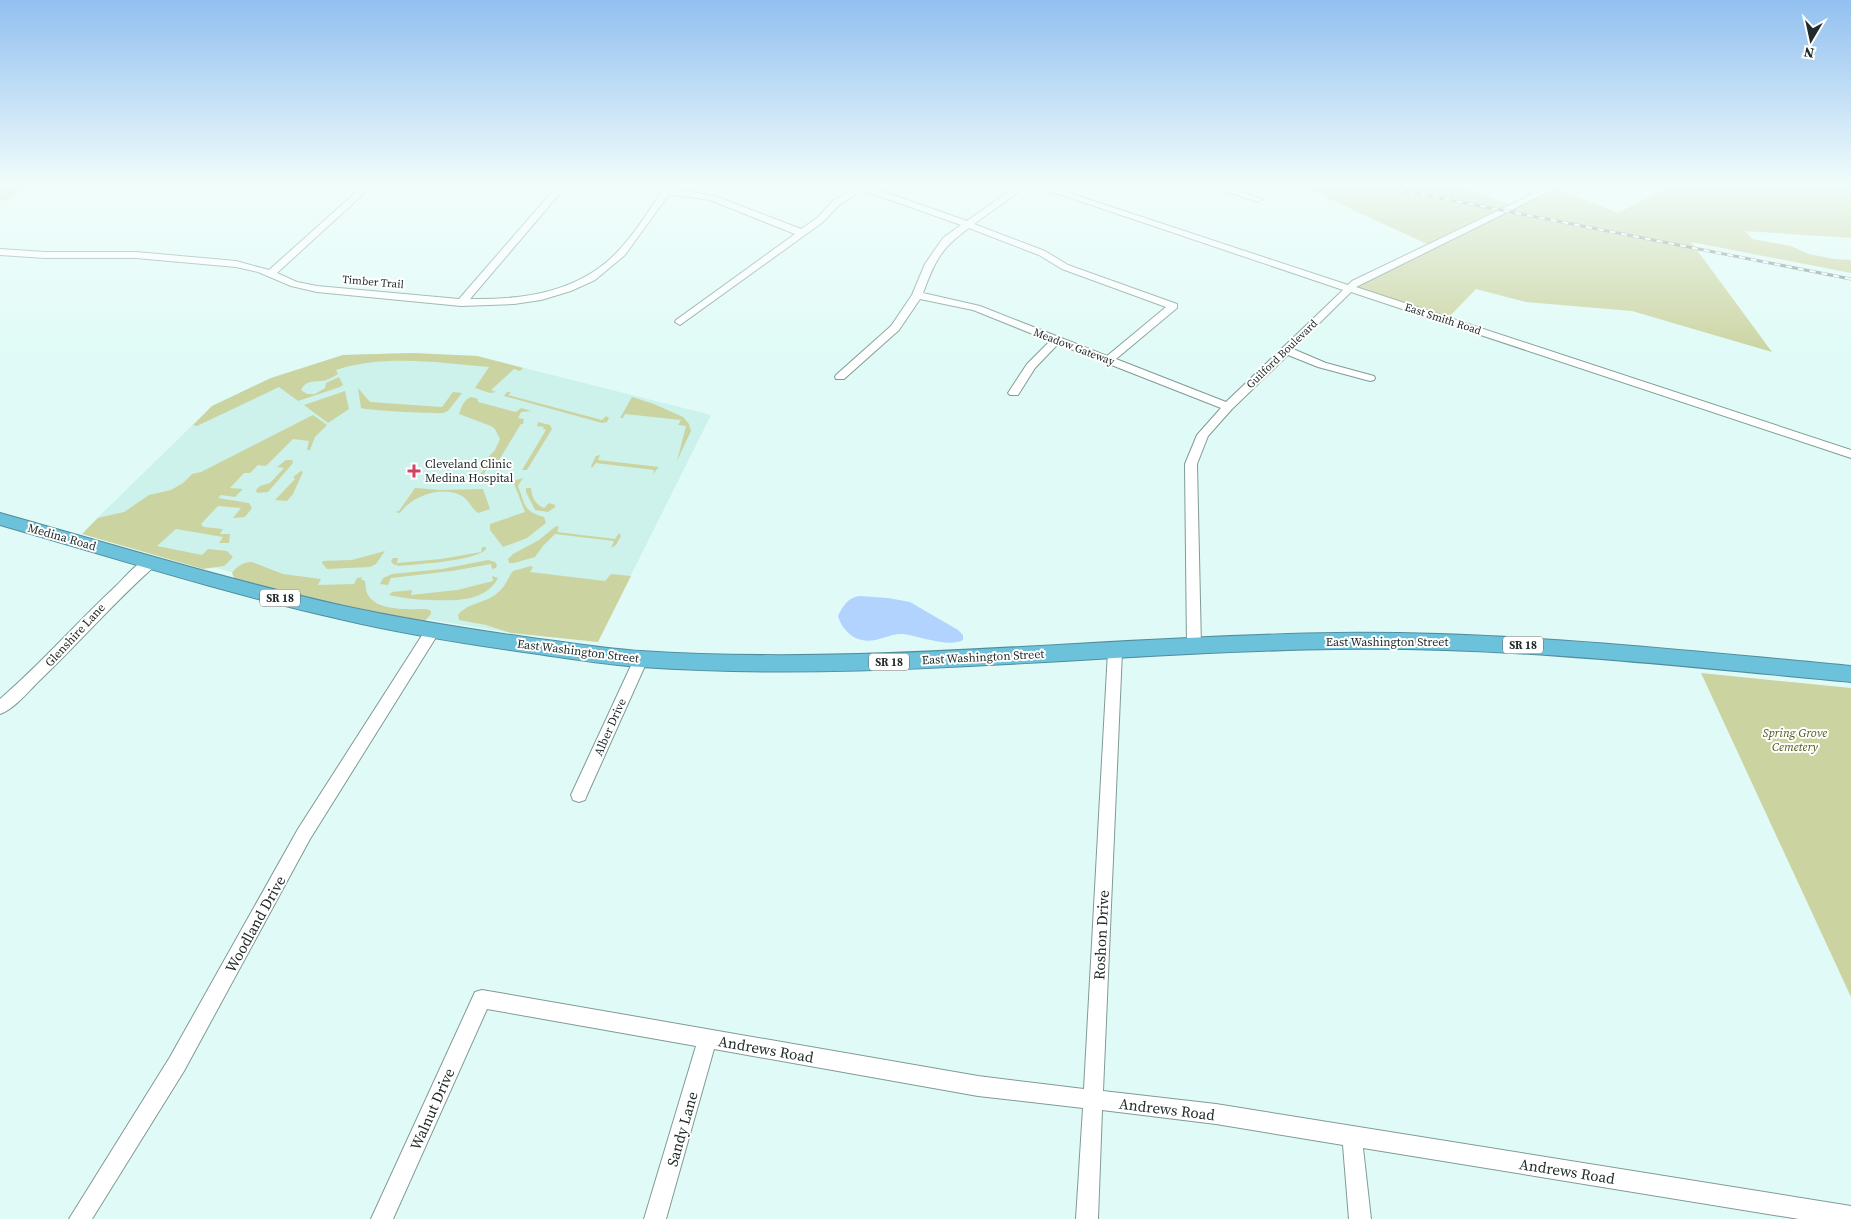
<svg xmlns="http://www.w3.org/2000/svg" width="1851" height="1219" viewBox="0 0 1851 1219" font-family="'Source Serif 4',serif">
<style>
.built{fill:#cdf2ec}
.green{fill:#cbd3a0}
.water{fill:#b2d3fd}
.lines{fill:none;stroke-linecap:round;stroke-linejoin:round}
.minor-casing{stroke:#819a96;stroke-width:2}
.highway-casing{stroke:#528d9d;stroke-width:2}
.minor{fill:#fff;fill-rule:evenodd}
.highway{fill:#6cc1db;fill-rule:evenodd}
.rail-casing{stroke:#7b8d8a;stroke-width:3}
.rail{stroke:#fff;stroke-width:2;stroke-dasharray:6;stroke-linecap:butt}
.poi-dot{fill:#d24365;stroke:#fff;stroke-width:2}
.labels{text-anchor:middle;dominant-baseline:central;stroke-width:4;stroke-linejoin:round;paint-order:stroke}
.far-street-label{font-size:11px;fill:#212c2a;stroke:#fff}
.shield{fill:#fff;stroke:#646b6a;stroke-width:1}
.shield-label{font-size:11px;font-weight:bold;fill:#212c2a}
.poi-label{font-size:12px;fill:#212c2a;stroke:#fff;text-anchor:start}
.street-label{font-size:12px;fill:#212c2a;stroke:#fff}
.park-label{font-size:12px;font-style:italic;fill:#515716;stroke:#fff}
.near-street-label{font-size:15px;fill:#212c2a;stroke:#fff}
</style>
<rect width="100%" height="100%" fill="#e0fbf7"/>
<path class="built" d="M412 353 477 356 711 415 598 641 506 632 394 614 248 577 85 530 212 406 271 378 343 355Z"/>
<path class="green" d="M0 185H30L6 201 0 200Z
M1316 185H1456L1509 204 1427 244 1310 190Z
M1672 185H1851V238L1745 231 1752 239 1791 246 1809 254 1834 259 1851 260V273L1691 242 1772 352 1632 311 1526 302 1476 289 1447 319 1351 287 1479 224 1557 189 1618 213Z
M412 353 477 356 523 368 520 371 514 369 491 390 496 392 490 393 475 388 489 367C438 363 386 354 336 370L338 374C334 376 330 379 326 380 317 383 307 378 301 390L307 394H315L325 388 326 383 339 377 343 385 340 387 298 401 279 387 197 426 193 425 212 406 271 378 343 355Z
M358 388 370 402 442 407 453 392 462 393 448 411 443 413C433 414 364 410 361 408Z
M345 391 349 409 328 423 304 405Z
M507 392H511L508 395 602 420 606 416 609 418 607 422 602 423 504 396Z
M471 397 478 399V402L516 412 521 408 531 411 521 412 518 418 524 419 523 424H521L494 468 486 470 482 477 479 476 484 469H477L495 450 500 439 495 429 491 426 459 414C461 408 464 399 471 397Z
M632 397 654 404 683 417 689 424 691 431 677 461 686 426 678 425 681 420 625 414 623 418H620Z
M313 415 327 425 315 437 310 450H307L309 441 293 439 266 466 258 465 250 473H244L230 488 243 489 235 497 221 495 218 498 249 503 252 508 245 517 233 518 241 508 218 506 201 524 204 527 223 529 220 534H230L229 543H219L223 537 176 529 157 546 202 555 208 549 227 551 233 557 224 566 203 569 82 534 98 518 124 512 149 495 171 490 183 483 192 474 201 472Z
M538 422 550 425 552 429 527 470H522L546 430 543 429 544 427 537 426Z
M600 455 598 460 659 467 653 474 654 470 596 463 592 468 591 466 596 456Z
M286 460H292L293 463 268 492 257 493 256 490 260 486 270 483 284 468 277 467Z
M301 471 303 472 293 494 287 501 275 500 295 479 293 477Z
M523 478 518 486C526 506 523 511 544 517L546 523 527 538 503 547 490 530V524L525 512 513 481Z
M415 488 441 490 483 489 490 509 478 513C471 508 469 500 462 496 442 485 412 496 400 513L395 512 399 511Z
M526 488H531C532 498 535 504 544 508L549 503 555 505V507L548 512 535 510 526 492Z
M556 526 559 527 557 532 615 539 619 533 621 536 616 545 611 548 614 541 555 534 543 546 535 557 514 563H509L508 559 513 554 539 540Z
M482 547H486V549C477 561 417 564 399 566L393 564 391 561 393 558H398L397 563 441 559 481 552Z
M385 551 376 564 370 567 327 569 322 563 323 561 352 560Z
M488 560 495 562 497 565 496 568 492 569 491 564 452 571 391 578 388 585 380 584 383 578 392 574 442 569Z
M252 562 283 574 321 579 318 585 354 584 357 578 362 577 361 579 365 581C366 585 365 589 367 593 375 612 410 609 427 609L431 611V614L424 622 346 608 234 578 232 573C237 566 243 562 252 562Z
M531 566 533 567 530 572 605 581 611 574 631 576 598 642 511 633 486 625 459 620 458 615C467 603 485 603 496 594 505 588 507 579 513 571Z
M492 576 498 578C494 587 484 594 474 597 458 603 406 600 389 595L392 592 412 590 411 595 457 590 493 581Z
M1701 673 1851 688V997Z"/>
<path class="water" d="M860 596 888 598 910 602 958 630 963 635V640C949 648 919 636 903 634 887 633 876 645 858 639 849 636 840 625 838 616 843 606 848 597 860 596Z"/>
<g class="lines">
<defs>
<path id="minor" d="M364 185H373L277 273 297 282 317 286 459 299 558 185H567L470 299C524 300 581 292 619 250 637 231 652 206 666 185H675L672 189 715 196 801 229 817 218 833 201 855 187 852 185H865L967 221 1018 185H1028L974 224 1045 251 1068 265 1177 304V308L1116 359 1226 402 1343 290 1032 185H1045L1348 285 1352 281 1533 194 1517 185H1529L1540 190 1551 185H1562L1356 287 1851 450V458L1351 292 1293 349 1326 363 1374 376 1375 378 1374 380 1370 381 1318 367 1288 355 1232 409 1208 436 1197 464 1201 647 1199 651 1194 652 1189 651 1187 647 1185 464 1197 435 1221 408 1058 344 1035 368 1018 395H1010L1008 393 1027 364 1050 341 973 310 920 299 899 330 844 379H836L835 377 836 375 891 326 912 295 925 264 943 238 961 225 862 190 839 205 823 222 680 325 675 322 676 320 795 234 710 200 669 194 625 255 595 280 571 291 541 300 514 304 461 306 317 292 291 286 258 272 236 267 136 258H45L0 255V249L45 252H136L236 261 269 270ZM969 228 1039 255 1062 269 1166 307 1107 356 980 306 923 293C935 261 940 249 969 228Z
M1207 185H1221L1262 199 1258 202Z
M151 557 156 559 158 562 156 565C114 602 78 644 38 682 27 693 14 709 0 714V699C41 664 76 623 116 586 125 577 138 561 151 557Z
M433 625 438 626 440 630 438 634 310 839 184 1071 92 1219H69L170 1057 298 829 428 626Z
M1115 646 1120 647 1122 651 1103 1091 1216 1104 1851 1206V1219H1799L1363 1148 1371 1219H1349L1343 1145 1216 1124 1102 1110 1098 1219H1076L1083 1108 978 1096 714 1049 666 1219H644L696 1046 487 1009 393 1219H371L475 992 482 990 978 1076 1084 1089 1108 651 1110 647Z
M641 653 646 655 648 659 587 795 585 800 579 802 573 800 571 795 634 659 636 655Z"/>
<path id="highway" d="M0 513C114 545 228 580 344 606 409 620 474 630 539 639 573 643 607 649 641 651 873 666 1104 636 1336 633 1508 631 1680 650 1851 666V682C1680 666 1508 646 1336 649 1104 652 873 683 641 667 607 665 572 659 538 654 473 645 408 635 344 620 228 594 114 558 0 525Z"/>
</defs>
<use href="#minor" class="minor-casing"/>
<use href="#highway" class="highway-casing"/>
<use href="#minor" class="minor"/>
<use href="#highway" class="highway"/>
<defs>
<path id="rail" d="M1374 185 1851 279"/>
</defs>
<use href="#rail" class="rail-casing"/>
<use href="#rail" class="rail"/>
</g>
<linearGradient id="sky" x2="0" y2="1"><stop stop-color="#92c0f0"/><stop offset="0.52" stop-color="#f1fdfb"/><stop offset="1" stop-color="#f1fdfb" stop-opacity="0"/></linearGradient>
<rect width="1851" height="356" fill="url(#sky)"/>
<path class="poi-dot" d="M411.5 463.5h5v5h5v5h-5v5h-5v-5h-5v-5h5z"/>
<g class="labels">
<g class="far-street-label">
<text transform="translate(373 282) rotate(5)">Timber Trail</text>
<text transform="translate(1443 319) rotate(18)">East Smith Road</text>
<text transform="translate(1074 347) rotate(21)">Meadow Gateway</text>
<text transform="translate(1282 354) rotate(-44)">Guilford Boulevard</text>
</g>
<g class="shield">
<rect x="260" y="589.5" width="40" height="17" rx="4"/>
<rect x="1503" y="636.5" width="40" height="17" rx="4"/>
<rect x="869" y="653.5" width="40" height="17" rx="4"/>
</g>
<g class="shield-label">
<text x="280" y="598">SR 18</text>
<text x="1523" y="645">SR 18</text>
<text x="889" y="662">SR 18</text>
</g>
<g class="poi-label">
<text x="425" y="464">Cleveland Clinic<tspan x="425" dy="14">Medina Hospital</tspan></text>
</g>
<g class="street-label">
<text transform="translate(62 537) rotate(16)">Medina Road</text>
<text transform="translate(75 635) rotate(-47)">Glenshire Lane</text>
<text x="1387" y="642">East Washington Street</text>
<text transform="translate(578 651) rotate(7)">East Washington Street</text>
<text transform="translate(983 657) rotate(-3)">East Washington Street</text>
<text transform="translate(610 727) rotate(-66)">Alber Drive</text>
</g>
<g class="park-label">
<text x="1795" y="733">Spring Grove<tspan x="1795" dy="14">Cemetery</tspan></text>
</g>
<g class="near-street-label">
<text transform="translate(255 924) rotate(-61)">Woodland Drive</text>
<text transform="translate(1101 935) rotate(-87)">Roshon Drive</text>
<text transform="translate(766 1049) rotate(10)">Andrews Road</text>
<text transform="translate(432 1109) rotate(-66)">Walnut Drive</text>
<text transform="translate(1167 1109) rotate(7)">Andrews Road</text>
<text transform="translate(682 1129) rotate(-74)">Sandy Lane</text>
<text transform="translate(1567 1171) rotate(9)">Andrews Road</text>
</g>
</g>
<g transform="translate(1811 40) rotate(189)" stroke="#ffffff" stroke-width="4" paint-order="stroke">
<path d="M0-4L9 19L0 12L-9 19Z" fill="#212c2a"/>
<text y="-8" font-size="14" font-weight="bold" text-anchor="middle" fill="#212c2a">N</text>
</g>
</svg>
